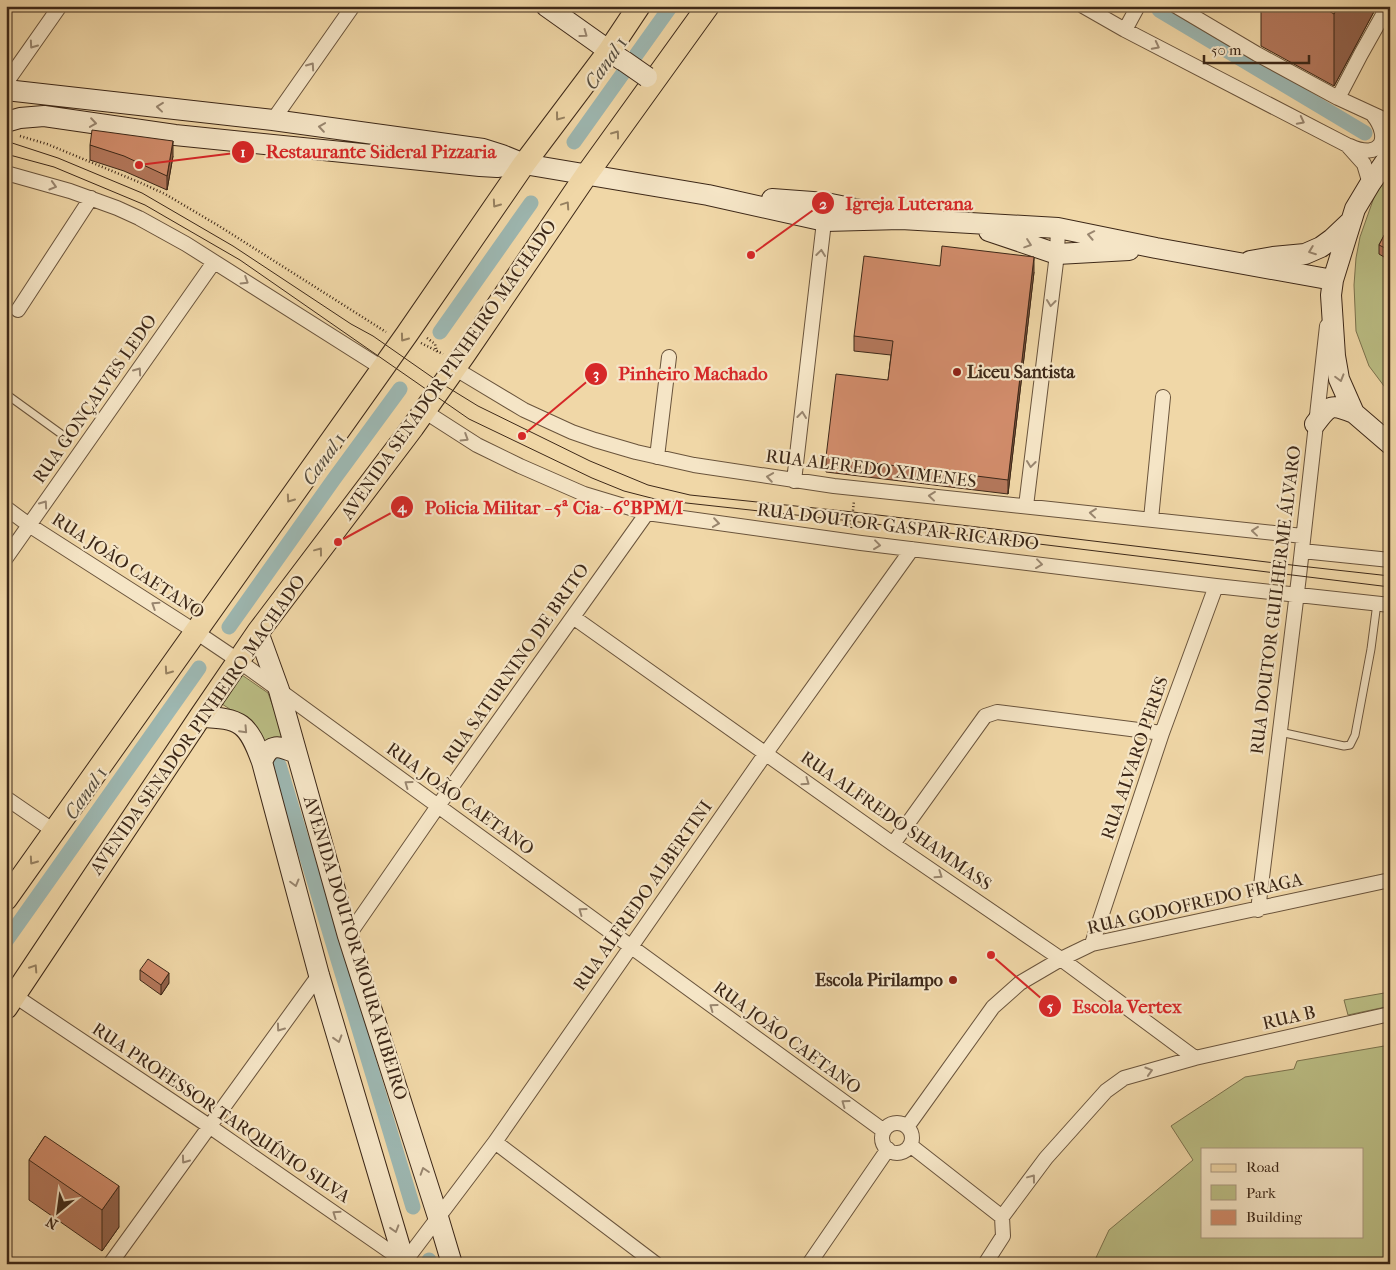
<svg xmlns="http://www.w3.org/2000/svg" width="1396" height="1270" viewBox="0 0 1396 1270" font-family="'IM FELL French Canon',serif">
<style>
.green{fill:#bbbe85;stroke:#7c734e;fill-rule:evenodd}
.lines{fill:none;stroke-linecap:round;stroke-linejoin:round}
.canal{stroke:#9db7b1;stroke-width:15}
.lane-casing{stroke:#6a543c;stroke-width:9}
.street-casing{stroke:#6a543c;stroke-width:16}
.secondary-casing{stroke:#3d2818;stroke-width:22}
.primary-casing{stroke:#3d2818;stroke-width:24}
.path{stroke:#3d2818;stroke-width:2.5;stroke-dasharray:1 2.5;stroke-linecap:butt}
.lane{stroke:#f5e5c6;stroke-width:7}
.street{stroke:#f5e5c6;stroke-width:14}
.secondary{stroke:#f5e5c6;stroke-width:20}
.primary{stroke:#f0d7a7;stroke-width:22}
.tram{stroke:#3d2818;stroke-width:1}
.secondary-bridge-casing{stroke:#3d2818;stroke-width:22;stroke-linecap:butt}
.secondary-bridge{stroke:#f5e5c6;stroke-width:20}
.wall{fill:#b4785c;stroke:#3d2818}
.shaded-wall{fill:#92624b;stroke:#3d2818}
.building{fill:#d18c6b;stroke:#3d2818}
.oneway{stroke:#99866f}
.oneway2{stroke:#968060}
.poi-dot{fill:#8f2418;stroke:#f5e5c6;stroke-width:2}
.labels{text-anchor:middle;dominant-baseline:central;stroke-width:4.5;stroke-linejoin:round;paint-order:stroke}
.street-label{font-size:18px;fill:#3d2818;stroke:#f5e5c6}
.poi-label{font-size:18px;font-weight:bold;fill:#3d2818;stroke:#f5e5c6;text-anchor:start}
.water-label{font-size:19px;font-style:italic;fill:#554c3e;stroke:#f5e5c6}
.leader{fill:none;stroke:#d62828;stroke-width:2}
.callout-dot{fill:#d62828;stroke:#f5e5c6;stroke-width:2}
.mark-label{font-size:15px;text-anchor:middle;font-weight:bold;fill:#fff}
.callout-label{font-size:19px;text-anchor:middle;font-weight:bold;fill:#d62828;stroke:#f5e5c6;stroke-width:4.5;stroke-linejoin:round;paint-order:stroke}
</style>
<rect width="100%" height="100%" fill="#f0d7a7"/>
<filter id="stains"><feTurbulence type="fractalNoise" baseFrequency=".004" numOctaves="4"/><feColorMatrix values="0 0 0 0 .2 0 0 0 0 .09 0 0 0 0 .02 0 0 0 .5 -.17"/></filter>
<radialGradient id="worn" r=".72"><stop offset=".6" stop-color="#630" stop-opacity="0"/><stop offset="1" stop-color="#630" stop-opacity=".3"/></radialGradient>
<path class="green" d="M1390 168V394L1369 366 1356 331 1354 285 1356 258 1360 237 1378 186Z
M242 675 268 693 285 739 265 745 245 719 222 704Z
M1390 992V1006L1348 1015 1344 1000Z
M1390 1045V1264H1093L1109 1230 1193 1160 1171 1126 1245 1077 1294 1069 1297 1061ZM1202 1149H1362V1236H1202Z"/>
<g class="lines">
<path class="canal" d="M1159 10 1365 133
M574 142 671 6
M440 332 531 203
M229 627 334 479 400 389
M279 765 413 1207
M6 941 199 668
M429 1260 430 1264"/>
<defs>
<path id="lane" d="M6 394 64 436
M1280 732 1344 746 1350 745 1355 735 1371 649 1377 603"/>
<path id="street" d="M1083 6 1125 30 1347 145 1364 164 1370 184
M1176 6 1257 54 1338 98 1390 122
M1125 30 1138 6
M6 83 60 6
M1338 98 1361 54 1388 6
M273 120 353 6
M1350 146C1380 160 1392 139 1373 115
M6 173 70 191 117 208 139 218 186 244 382 368
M18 310 91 198
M454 368 524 410 572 432 595 440 636 452 694 465 834 486 1303 536
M424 411 477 445 520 466 584 494 647 513 861 543 1216 586 1390 605
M657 457 669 357
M794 481 825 213
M1026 506 1057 254 1058 228
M6 508 29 525 196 632 239 661 884 1131
M1151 519 1163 397
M1302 551 1390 560
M6 558 214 262
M573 617 893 844 1061 959 1195 1058
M6 798 54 831
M893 844 985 716 997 712 1162 733
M1258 910 1299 576 1327 326
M348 936 438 806 647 513
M1092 944 1162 733 1216 586
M15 996 209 1126 405 1262
M882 1138a15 15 0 1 1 30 0a15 15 0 1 1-30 0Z
M907 1127 993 1007 1020 983 1061 959 1092 944 1390 880
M495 1142 656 1264
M910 1145 1002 1217
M110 1264 319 975
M403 1264 495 1142 766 753 912 549
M809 1264 888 1149
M985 1264 1003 1236 1002 1217 1046 1158 1106 1091 1124 1078 1195 1058 1390 1014"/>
<path id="secondary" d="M546 6 622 60
M6 90 273 120 483 149 502 155 524 164 708 195 825 221 901 219 1058 228 1156 248 1333 280
M6 122 20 118 44 116 175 135 480 166 497 167 519 164
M1390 155 1370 184 1355 209 1333 280 1331 295 1335 356 1339 379 1354 413 1390 444
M772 199 826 203 870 212
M989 231 1057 254 1129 250
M1250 261 1273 257 1305 254 1321 247 1332 239 1350 222
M1315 424C1330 404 1331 404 1354 413
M258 632 279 690 348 936 438 1217 452 1264
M200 717C241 718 248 723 262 762L319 975 405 1264
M262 762C270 742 279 746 296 753"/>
<path id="primary" d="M6 899 407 334 524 164 609 51 639 6
M6 1008 200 717 258 632 413 427 464 355 587 174 708 6"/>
</defs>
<use href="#lane" class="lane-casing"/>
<use href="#street" class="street-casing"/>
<use href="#secondary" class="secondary-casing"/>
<use href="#primary" class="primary-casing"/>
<path class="path" d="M20 136 47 144 141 183 165 194 219 226 386 332
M427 338 435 344 437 352
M421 343 443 354
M851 528 854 501"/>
<use href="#lane" class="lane"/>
<use href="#street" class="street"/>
<use href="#secondary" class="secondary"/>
<use href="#primary" class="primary"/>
<path class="tram" d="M6 141 58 158 142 193 233 246 351 324 373 336 439 382 478 406 590 461 648 485 690 495 853 512 1300 566 1390 576
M6 154 54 167 145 205 240 260 469 419 592 478 624 491 659 500 851 521 1390 587"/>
<defs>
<path id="secondary-bridge" d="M624 61 647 77"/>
</defs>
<use href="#secondary-bridge" class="secondary-bridge-casing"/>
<use href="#secondary-bridge" class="secondary-bridge"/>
</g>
<path class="wall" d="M438 6H446L443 10Z
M1261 6H1377L1334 86 1261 46Z
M90 145 173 156 167 190 124 171 90 160Z
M1390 224V258L1389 260 1379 254V245Z
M940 266 1034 272 1008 494 826 472V457L888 380 891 355 854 351V336Z
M1390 279V305L1388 304V295Z
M140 970 169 983 161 995 140 980Z
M45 1136 119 1227 102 1251 29 1200V1160Z"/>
<path class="shaded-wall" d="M1338 6H1377L1334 86V14Z
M173 141V156L167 190V176Z
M1390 249V258L1389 260V250Z
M1034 257V272L1008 494V480Z
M169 973V983L161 995V985Z
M119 1186V1227L102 1251V1210Z"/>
<path class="building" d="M1320 6H1338L1334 14Z
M92 130 173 141 167 176 124 156 90 145Z
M1390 224V249L1389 250 1379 245Z
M942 246 1034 257 1008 480 826 457 836 374 888 380 893 341 854 336 864 256 940 266Z
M1390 279V295H1388Z
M148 959 169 973 161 985 140 970Z
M45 1136 119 1186 102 1210 29 1160Z"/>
<defs><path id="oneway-chevron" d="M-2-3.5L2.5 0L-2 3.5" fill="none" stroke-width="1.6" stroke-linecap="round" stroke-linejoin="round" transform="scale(1.25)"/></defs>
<g class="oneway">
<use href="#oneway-chevron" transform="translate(584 34) rotate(36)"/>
<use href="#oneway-chevron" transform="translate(33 45) rotate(125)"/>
<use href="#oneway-chevron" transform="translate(1156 46) rotate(27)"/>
<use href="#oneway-chevron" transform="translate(311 66) rotate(-55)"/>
<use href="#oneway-chevron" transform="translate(160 107) rotate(-174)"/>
<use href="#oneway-chevron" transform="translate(1301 121) rotate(27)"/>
<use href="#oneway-chevron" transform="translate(93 123) rotate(8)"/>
<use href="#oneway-chevron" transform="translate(322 127) rotate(-172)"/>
<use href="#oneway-chevron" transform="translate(53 186) rotate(17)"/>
<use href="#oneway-chevron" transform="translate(1091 235) rotate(-169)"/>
<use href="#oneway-chevron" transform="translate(1028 244) rotate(19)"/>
<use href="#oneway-chevron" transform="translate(1312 251) rotate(159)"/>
<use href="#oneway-chevron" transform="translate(821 253) rotate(-83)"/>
<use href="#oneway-chevron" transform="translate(245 281) rotate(32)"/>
<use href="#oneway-chevron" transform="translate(1051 303) rotate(97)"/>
<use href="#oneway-chevron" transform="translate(138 371) rotate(-55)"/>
<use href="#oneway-chevron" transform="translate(1340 378) rotate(74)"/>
<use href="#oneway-chevron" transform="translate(802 415) rotate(-83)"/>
<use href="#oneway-chevron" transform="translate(465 438) rotate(32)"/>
<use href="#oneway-chevron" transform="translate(1031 464) rotate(97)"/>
<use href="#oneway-chevron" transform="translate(770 477) rotate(-171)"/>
<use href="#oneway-chevron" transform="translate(932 496) rotate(-174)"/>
<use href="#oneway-chevron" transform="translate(44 504) rotate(-55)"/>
<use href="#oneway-chevron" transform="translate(1093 513) rotate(-174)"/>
<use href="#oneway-chevron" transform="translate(716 523) rotate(8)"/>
<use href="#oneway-chevron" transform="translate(1255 531) rotate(-174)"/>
<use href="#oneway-chevron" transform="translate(877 545) rotate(7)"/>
<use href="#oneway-chevron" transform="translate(1039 564) rotate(7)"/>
<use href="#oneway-chevron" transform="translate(155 605) rotate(-147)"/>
<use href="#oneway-chevron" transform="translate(244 730) rotate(47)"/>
<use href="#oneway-chevron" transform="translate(806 782) rotate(35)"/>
<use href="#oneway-chevron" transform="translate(408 784) rotate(-144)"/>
<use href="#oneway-chevron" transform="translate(939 875) rotate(34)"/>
<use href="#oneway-chevron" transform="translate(295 883) rotate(75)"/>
<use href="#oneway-chevron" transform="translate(582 911) rotate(-144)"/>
<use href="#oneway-chevron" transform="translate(713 1007) rotate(-144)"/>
<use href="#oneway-chevron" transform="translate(280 1028) rotate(126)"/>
<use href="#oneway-chevron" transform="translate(338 1039) rotate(73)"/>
<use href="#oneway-chevron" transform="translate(1149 1071) rotate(-17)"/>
<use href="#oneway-chevron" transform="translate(845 1103) rotate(-144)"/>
<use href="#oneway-chevron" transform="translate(185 1160) rotate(126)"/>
<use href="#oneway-chevron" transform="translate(424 1171) rotate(-108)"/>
<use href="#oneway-chevron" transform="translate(1032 1178) rotate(-53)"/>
<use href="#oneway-chevron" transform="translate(336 1214) rotate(-145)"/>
<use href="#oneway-chevron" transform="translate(395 1229) rotate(73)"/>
</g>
<g class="oneway2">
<use href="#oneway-chevron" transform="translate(559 117) rotate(127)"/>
<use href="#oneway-chevron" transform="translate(616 134) rotate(-54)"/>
<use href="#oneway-chevron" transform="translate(496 204) rotate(125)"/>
<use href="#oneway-chevron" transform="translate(566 205) rotate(-56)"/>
<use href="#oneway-chevron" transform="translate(404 338) rotate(126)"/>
<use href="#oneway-chevron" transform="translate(290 499) rotate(125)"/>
<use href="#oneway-chevron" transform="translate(319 551) rotate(-53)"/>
<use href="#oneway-chevron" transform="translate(168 671) rotate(125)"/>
<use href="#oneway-chevron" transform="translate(33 861) rotate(125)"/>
<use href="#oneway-chevron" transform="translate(34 968) rotate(-57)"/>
</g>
<g class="poi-dot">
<circle cx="957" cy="372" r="5"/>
<circle cx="953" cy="980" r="5"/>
</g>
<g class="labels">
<g class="street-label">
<text transform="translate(449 370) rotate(-55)">AVENIDA SENADOR PINHEIRO MACHADO</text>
<text transform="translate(95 399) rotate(-55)">RUA GONÇALVES LEDO</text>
<text transform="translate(871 469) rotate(7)">RUA ALFREDO XIMENES</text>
<text transform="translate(898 527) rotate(7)">RUA DOUTOR GASPAR RICARDO</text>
<text transform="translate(128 566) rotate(33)">RUA JOÃO CAETANO</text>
<text transform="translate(1276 600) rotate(-83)">RUA DOUTOR GUILHERME ÁLVARO</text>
<text transform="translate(516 664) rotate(-55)">RUA SATURNINO DE BRITO</text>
<text transform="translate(198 725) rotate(-55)">AVENIDA SENADOR PINHEIRO MACHADO</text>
<text transform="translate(1135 758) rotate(-71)">RUA ALVARO PERES</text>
<text transform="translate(460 799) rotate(36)">RUA JOÃO CAETANO</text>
<text transform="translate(896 821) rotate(35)">RUA ALFREDO SHAMMASS</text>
<text transform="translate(643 896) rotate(-55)">RUA ALFREDO ALBERTINI</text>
<text transform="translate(1195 904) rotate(-13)">RUA GODOFREDO FRAGA</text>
<text transform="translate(355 948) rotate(73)">AVENIDA DOUTOR MOURA RIBEIRO</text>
<text transform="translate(1289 1018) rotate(-13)">RUA B</text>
<text transform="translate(787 1038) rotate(36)">RUA JOÃO CAETANO</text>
<text transform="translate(221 1113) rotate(34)">RUA PROFESSOR TARQUÍNIO SILVA</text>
</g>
<g class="poi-label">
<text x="967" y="372">Liceu Santista</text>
<text x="943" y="980" text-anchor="end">Escola Pirilampo</text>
</g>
<g class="water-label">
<text transform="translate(606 63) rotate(-55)">Canal 1</text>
<text transform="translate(324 459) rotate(-54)">Canal 1</text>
<text transform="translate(86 793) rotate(-55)">Canal 1</text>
</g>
</g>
<path class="leader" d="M139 165L243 152M751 255L823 203M522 436L596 374M338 542L402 507M991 955L1050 1006"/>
<g class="callout-dot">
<circle cx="139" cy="165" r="5"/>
<circle cx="751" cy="255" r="5"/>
<circle cx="522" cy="436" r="5"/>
<circle cx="338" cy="542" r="5"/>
<circle cx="991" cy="955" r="5"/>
<circle cx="243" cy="152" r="12"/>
<circle cx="823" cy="203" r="12"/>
<circle cx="596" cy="374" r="12"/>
<circle cx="402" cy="507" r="12"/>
<circle cx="1050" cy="1006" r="12"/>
</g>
<g class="mark-label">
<text x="243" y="157">1</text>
<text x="823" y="209">2</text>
<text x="596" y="379">3</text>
<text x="402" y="512">4</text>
<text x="1050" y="1011">5</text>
</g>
<g class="callout-label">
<text x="381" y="158">Restaurante Sideral Pizzaria</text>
<text x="909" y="210">Igreja Luterana</text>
<text x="693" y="380">Pinheiro Machado</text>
<text x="554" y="514">Policia Militar - 5ª Cia - 6ºBPM/I</text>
<text x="1127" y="1013">Escola Vertex</text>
</g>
<rect width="1396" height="1270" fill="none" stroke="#f0d7a7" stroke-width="25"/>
<rect x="8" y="8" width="1381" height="1255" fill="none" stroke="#3d2818" stroke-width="2.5"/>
<rect x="12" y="12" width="1371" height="1245" fill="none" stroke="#3d2818"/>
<rect x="1201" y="1148" width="162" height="90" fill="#f5e5c6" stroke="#ab9980"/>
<rect x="1211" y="1164" width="25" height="8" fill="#f0d7a7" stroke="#ab9980"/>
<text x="1246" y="1172" font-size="15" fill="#3d2818">Road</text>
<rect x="1211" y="1185" width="25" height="15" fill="#bbbe85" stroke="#ab9980"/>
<text x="1246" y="1198" font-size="15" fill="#3d2818">Park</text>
<rect x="1211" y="1210" width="25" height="15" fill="#d18c6b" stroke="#ab9980"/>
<text x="1246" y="1222" font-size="15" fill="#3d2818">Building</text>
<g transform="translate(58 1212) rotate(209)" stroke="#f5e5c6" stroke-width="4" paint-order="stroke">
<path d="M0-4L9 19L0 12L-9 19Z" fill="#3d2818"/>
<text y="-8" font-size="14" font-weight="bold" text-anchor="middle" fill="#3d2818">N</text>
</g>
<path d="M1204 55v8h105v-8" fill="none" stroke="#3d2818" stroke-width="2.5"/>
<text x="1211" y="55" font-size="15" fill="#3d2818" stroke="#f5e5c6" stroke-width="4" paint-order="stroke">50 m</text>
<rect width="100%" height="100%" filter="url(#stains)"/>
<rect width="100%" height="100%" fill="url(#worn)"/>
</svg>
